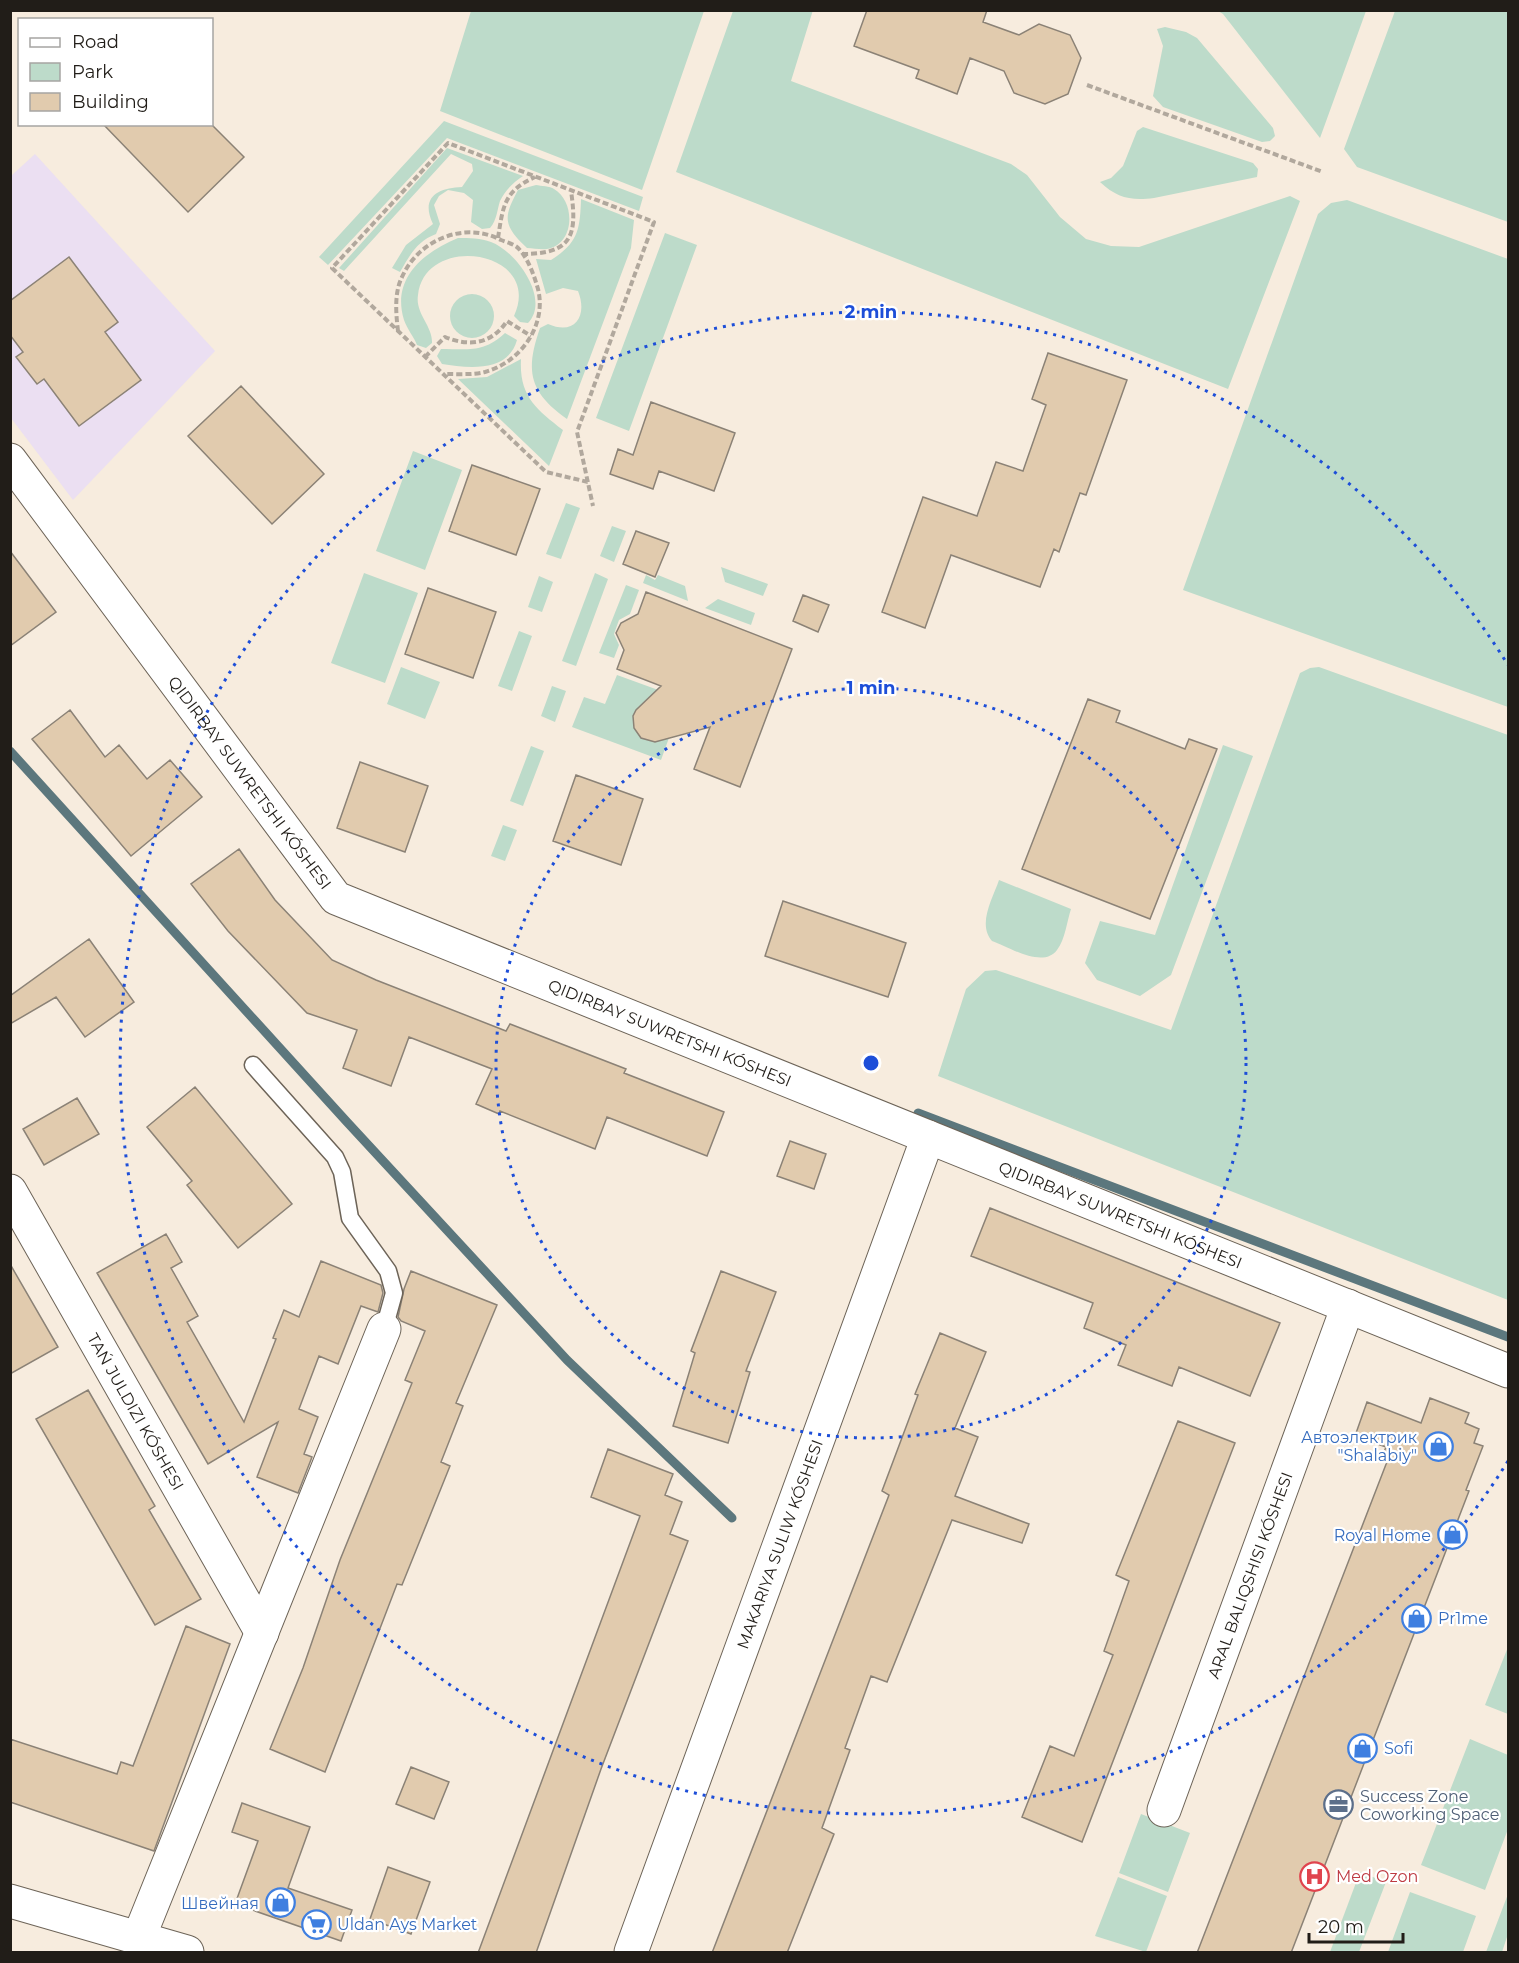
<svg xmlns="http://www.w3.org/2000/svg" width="1519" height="1963" viewBox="0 0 1519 1963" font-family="Montserrat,sans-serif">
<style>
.education{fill:#ebdff2}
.green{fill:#bddbca}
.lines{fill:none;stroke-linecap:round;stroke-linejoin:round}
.stream{stroke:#5c777d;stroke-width:9}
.building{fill:#e1cbae;stroke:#8b8276;stroke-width:1.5}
.service-casing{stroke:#6d6458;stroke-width:19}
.minor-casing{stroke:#6d6458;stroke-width:35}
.secondary-casing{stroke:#6d6458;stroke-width:35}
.path{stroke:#b1a89d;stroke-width:4;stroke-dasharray:6 3;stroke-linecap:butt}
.service{stroke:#fff;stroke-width:16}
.minor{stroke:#fff;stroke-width:33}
.secondary{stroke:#fff;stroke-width:33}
.ring{fill:none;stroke:#1d4ed8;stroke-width:3;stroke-dasharray:3 6}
.labels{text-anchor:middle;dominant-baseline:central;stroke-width:4.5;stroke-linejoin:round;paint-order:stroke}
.street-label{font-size:16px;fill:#211d18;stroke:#fff}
.shop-label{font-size:16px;fill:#366cbe;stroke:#fff;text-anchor:end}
.service-label{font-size:16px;fill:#4e5e75;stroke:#fff;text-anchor:start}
.health-label{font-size:16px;fill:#be3a42;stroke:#fff;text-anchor:start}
.centre{fill:#1d4ed8;stroke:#fff;stroke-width:3}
.ring-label{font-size:18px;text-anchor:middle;font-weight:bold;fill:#1d4ed8;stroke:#fff;stroke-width:4.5;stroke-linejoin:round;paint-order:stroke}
</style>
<rect width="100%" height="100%" fill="#f7ecde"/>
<path class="education" d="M35 154 215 351 73 500 11 418V176Z"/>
<path class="green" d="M813 10 791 81 1011 164 1027 175 1060 217 1086 239 1111 246 1139 247 1290 196 1300 201 1228 389 676 172 733 11Z
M471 11H704L642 190 440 111Z
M1218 11H1366L1320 138 1223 14Z
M1395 11H1508V222L1357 167 1344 149Z
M1165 27 1186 32 1197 38 1273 128 1275 136 1270 141 1262 142 1163 107 1153 96 1163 46 1157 29Z
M444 121 643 197 639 211 447 138 328 265 319 257Z
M1143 127 1253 163 1258 169 1257 177 1154 198C1131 201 1117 198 1100 182L1111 178 1123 166 1137 131Z
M447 148 523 176C514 182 505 190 500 201 497 210 497 220 490 228L482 229 471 222 473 200 464 193 448 190 439 196 434 205 440 224 436 234C417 241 410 255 400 272L392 268 406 245 433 224C420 197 438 188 462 187L473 171 472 164 451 154 344 271 339 268Z
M536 185C541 186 550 186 554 189 576 202 575 244 547 249 541 250 533 248 527 248 503 225 503 218 518 190Z
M581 199 634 220 631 248 567 419C529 392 525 371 540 328L548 324C575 336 588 316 578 291L563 288 546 294 536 259 551 260C578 243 580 230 581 199Z
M1347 200 1508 259V707L1183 590 1318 214 1331 203Z
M665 233 697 245 629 431 596 418Z
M458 238C469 238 481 238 491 242 516 251 551 299 528 323L520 322 514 316C544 250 425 232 418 295 415 314 433 326 432 343L426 348 417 345C414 337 407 329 404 320 391 278 424 252 458 238Z
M450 316a22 22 0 1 1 44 0a22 22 0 1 1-44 0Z
M505 333 517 340C508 373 468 368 442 364L437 356 441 349C468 349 484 353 505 333Z
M521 359C519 396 536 409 563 430L549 466 458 379 487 377Z
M413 451 462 470 425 570 376 551Z
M566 503 580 508 561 559 546 554Z
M612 526 626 531 614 562 600 556Z
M721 567 768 584 763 596 725 582Z
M364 573 418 593 385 683 331 663Z
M595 573 608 579 576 666 562 661Z
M646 575 655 580 658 575 685 586 688 601 643 583Z
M539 576 553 582 542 612 528 607Z
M626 585 639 590 630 614 619 620 614 634 619 645 614 658 599 653Z
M718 599 755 613 751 625 705 608Z
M519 631 532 636 512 691 498 686Z
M401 667 440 682 425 719 387 704Z
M1319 667 1508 735V1300L938 1076 966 989 985 971 996 970 1171 1030 1300 673 1310 668Z
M617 675 683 699 661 760 572 727 584 697 605 704Z
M552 686 566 691 555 722 541 716Z
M1223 745 1253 756 1171 975 1140 996 1097 980 1085 963 1100 921 1155 935Z
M531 746 544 751 523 806 510 801Z
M503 825 517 830 505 861 491 856Z
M999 880 1071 909C1067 921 1065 940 1057 950 1043 969 1009 947 992 941 977 924 993 898 999 880Z
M1508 1647V1714L1485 1705Z
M1470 1739 1508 1755V1829L1485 1890 1421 1865Z
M1141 1814 1190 1833 1168 1892 1119 1873Z
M1360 1872 1386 1882 1359 1952H1330Z
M1118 1877 1167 1896 1146 1952 1095 1936Z
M1410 1892 1476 1916 1463 1952H1388Z
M1508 1894V1934L1502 1952H1486Z"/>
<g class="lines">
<path class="stream" d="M10 751 347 1122 567 1360 732 1518
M918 1113 1508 1337"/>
</g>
<path class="building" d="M867 10H987L983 22 1019 35 1039 24 1070 35 1081 58 1068 94 1045 104 1014 93 1004 71 970 58 957 94 916 78 919 70 854 46Z
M103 124H211L244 157 188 212Z
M69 257 118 322 105 332 141 380 79 426 44 379 37 384 16 357 23 352 10 335V301Z
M1048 353 1127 380 1086 495 1080 493 1059 552 1054 549 1040 587 951 555 925 628 882 612 923 497 977 516 996 462 1023 471 1046 405 1032 399Z
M241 386 324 474 272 524 188 436Z
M651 402 735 433 714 491 659 471 653 489 610 474 618 449 633 455Z
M472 465 540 489 516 555 449 531Z
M636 531 669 543 655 577 623 564Z
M10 551 56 612 10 646Z
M428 588 496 612 473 678 405 654Z
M646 592 792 649 740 787 694 769 710 727 655 742 641 738 634 728 633 716 636 710 661 686 617 669 624 650 616 633 621 623 638 614Z
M803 595 829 605 818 632 793 621Z
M1088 699 1120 711 1116 722 1185 749 1189 739 1217 749 1150 919 1022 869Z
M70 710 105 757 119 745 147 779 170 760 202 797 131 856 32 739Z
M360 762 428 786 405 852 337 828Z
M576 775 643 799 621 865 553 841Z
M239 849 275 900 332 960 376 980 506 1031 510 1024 626 1069 624 1073 724 1112 707 1156 607 1117 595 1149 500 1111 499 1114 476 1104 492 1069 409 1037 391 1086 343 1068 357 1030 307 1013 228 931 191 884Z
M783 901 906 943 888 997 765 956Z
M89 939 134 1002 85 1037 56 997 10 1024V996Z
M195 1087 292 1204 238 1248 187 1185 192 1181 147 1127Z
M77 1098 99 1134 44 1165 23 1129Z
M790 1141 826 1154 814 1189 777 1176Z
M990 1208 1280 1323 1250 1396 1179 1367 1172 1386 1118 1365 1126 1345 1084 1328 1093 1303 971 1256Z
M166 1234 182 1262 171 1268 198 1316 187 1322 244 1422 276 1339 273 1338 284 1310 299 1317 321 1261 381 1285 383 1293 378 1312 361 1306 338 1364 319 1356 299 1409 318 1417 304 1454 312 1457 298 1493 257 1477 278 1422 208 1464 97 1273Z
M10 1264 58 1347 10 1374Z
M411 1271 497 1305 456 1403 463 1406 441 1462 450 1466 402 1585 397 1584 325 1772 270 1749 303 1668 340 1560 412 1383 405 1380 425 1331 401 1321 398 1317 404 1289Z
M721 1271 776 1292 746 1371 750 1372 728 1443 673 1426 695 1353 691 1351Z
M940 1333 986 1352 955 1428 978 1437 955 1496 1029 1524 1022 1543 952 1520 887 1682 871 1676 845 1748 850 1750 822 1828 834 1834 787 1953H712L889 1495 882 1491 918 1395 915 1394Z
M88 1390 155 1506 149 1510 201 1599 155 1625 36 1419Z
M1430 1398 1469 1413 1465 1423 1479 1429 1474 1443 1483 1446 1466 1490 1469 1491 1291 1953H1197L1390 1454 1384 1452 1386 1447 1355 1436 1367 1402 1421 1423Z
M1178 1421 1235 1443 1082 1842 1022 1817 1050 1746 1074 1756 1113 1655 1104 1651 1129 1581 1116 1575Z
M608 1449 673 1474 665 1495 682 1502 670 1534 688 1541 601 1769 536 1953H478L640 1516 591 1497Z
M186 1626 230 1644 154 1851 10 1802V1739L117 1774 121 1762 133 1766Z
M411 1767 449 1782 434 1819 396 1804Z
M242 1803 310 1827 288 1888 352 1910 341 1941 235 1904 258 1841 232 1832Z
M388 1867 430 1882 411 1934 370 1919Z"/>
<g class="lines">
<defs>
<path id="service" d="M253 1065 335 1157 342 1172 350 1218 388 1271 394 1293 384 1329"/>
<g id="minor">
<path id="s1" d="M10 460 336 898 1508 1371"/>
<path id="s2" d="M10 1191 262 1633"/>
<path id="s3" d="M1164 1810 1348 1306"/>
<path d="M139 1937 384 1329"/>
<path id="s4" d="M631 1952 928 1137"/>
</g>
<path id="secondary" d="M10 1901 187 1952"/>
</defs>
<use href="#service" class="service-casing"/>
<use href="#minor" class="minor-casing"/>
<use href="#secondary" class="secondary-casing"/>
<path class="path" d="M1087 85 1323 172
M498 238C503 206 504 191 535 177
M522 254C571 254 578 237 571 191
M398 331C396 314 394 293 402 277 419 239 465 221 501 240 506 242 514 244 518 248 528 258 534 275 538 289 547 325 521 362 485 372 473 375 457 374 444 374
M425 357 445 337C469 347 492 344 507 321L531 336
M588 482 546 472 332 268 448 143 654 222 577 432 593 506"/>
<use href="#service" class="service"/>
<use href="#minor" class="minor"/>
<use href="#secondary" class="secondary"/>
</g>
<g class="ring">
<circle cx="871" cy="1063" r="375"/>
<path d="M1508 1461A751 751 0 1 1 1508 665"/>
</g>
<defs>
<symbol id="shop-ring" viewBox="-11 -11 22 22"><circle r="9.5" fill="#fff" stroke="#3f7fe0" stroke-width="1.5"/><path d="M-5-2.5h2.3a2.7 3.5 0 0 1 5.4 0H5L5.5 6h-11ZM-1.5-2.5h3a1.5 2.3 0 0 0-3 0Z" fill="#3f7fe0"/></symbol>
<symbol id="office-ring" viewBox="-11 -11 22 22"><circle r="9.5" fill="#fff" stroke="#5c6f8a" stroke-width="1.5"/><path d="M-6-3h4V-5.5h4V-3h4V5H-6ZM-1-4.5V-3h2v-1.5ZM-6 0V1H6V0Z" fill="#5c6f8a"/></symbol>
<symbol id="hospital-ring" viewBox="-11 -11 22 22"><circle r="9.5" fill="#fff" stroke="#e0444e" stroke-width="1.5"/><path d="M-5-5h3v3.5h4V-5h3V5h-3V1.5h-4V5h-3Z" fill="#e0444e"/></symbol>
<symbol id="supermarket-ring" viewBox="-11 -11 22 22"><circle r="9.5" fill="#fff" stroke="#3f7fe0" stroke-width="1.5"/><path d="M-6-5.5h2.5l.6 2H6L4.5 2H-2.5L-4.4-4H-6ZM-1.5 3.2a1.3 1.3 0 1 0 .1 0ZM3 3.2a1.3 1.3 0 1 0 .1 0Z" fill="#3f7fe0"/></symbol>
</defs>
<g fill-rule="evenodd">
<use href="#shop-ring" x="1422" y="1430" width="33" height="33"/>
<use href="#shop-ring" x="1436" y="1518" width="33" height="33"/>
<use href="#shop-ring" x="1400" y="1602" width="33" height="33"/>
<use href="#shop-ring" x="1346" y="1732" width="33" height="33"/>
<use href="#office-ring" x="1322" y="1788" width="33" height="33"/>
<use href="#hospital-ring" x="1298" y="1860" width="33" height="33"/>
<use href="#shop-ring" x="264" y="1886" width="33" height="33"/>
<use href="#supermarket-ring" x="300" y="1908" width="33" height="33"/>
</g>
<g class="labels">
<g class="street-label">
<text stroke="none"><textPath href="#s1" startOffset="402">QIDIRBAY SUWRETSHI KÓSHESI</textPath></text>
<text stroke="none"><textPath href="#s1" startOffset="906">QIDIRBAY SUWRETSHI KÓSHESI</textPath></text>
<text stroke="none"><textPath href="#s1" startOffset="1392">QIDIRBAY SUWRETSHI KÓSHESI</textPath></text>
<text stroke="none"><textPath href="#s2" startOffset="254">TAŃ JULDIZI KÓSHESI</textPath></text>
<text stroke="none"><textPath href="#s4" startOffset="434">MAKARIYA SULIW KÓSHESI</textPath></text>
<text stroke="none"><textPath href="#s3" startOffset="250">ARAL BALIQSHISI KÓSHESI</textPath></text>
</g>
<g class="shop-label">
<text x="1417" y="1437">Автоэлектрик<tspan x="1417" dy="18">"Shalabiy"</tspan></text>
<text x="1431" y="1535">Royal Home</text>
<text x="1438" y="1618" text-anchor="start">Pr1me</text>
<text x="1384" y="1748" text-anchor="start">Sofi</text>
<text x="259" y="1903">Швейная</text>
<text x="337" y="1924" text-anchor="start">Uldan Ays Market</text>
</g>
<g class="service-label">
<text x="1360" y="1796">Success Zone<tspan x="1360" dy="18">Coworking Space</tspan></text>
</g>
<g class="health-label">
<text x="1336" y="1876">Med Ozon</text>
</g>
</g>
<circle cx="871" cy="1063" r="9" class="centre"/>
<g class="ring-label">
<text x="871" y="318">2 min</text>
<text x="871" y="694">1 min</text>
</g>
<rect width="1519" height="1963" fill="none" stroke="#211d18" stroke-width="24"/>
<rect x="18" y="18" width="195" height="108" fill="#ffffff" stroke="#a6a5a3" stroke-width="1.5"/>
<rect x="30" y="38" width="30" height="9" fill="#ffffff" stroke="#a6a5a3" stroke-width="1.5"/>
<text x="72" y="48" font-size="18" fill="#211d18">Road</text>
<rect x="30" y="63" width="30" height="18" fill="#bddbca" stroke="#a6a5a3" stroke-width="1.5"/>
<text x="72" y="78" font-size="18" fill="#211d18">Park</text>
<rect x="30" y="93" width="30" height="18" fill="#e1cbae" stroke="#a6a5a3" stroke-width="1.5"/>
<text x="72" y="108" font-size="18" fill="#211d18">Building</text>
<path d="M1309 1933v9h94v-9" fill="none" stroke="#211d18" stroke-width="3"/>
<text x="1318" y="1933" font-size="18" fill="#211d18" stroke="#ffffff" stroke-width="4.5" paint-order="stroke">20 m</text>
</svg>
